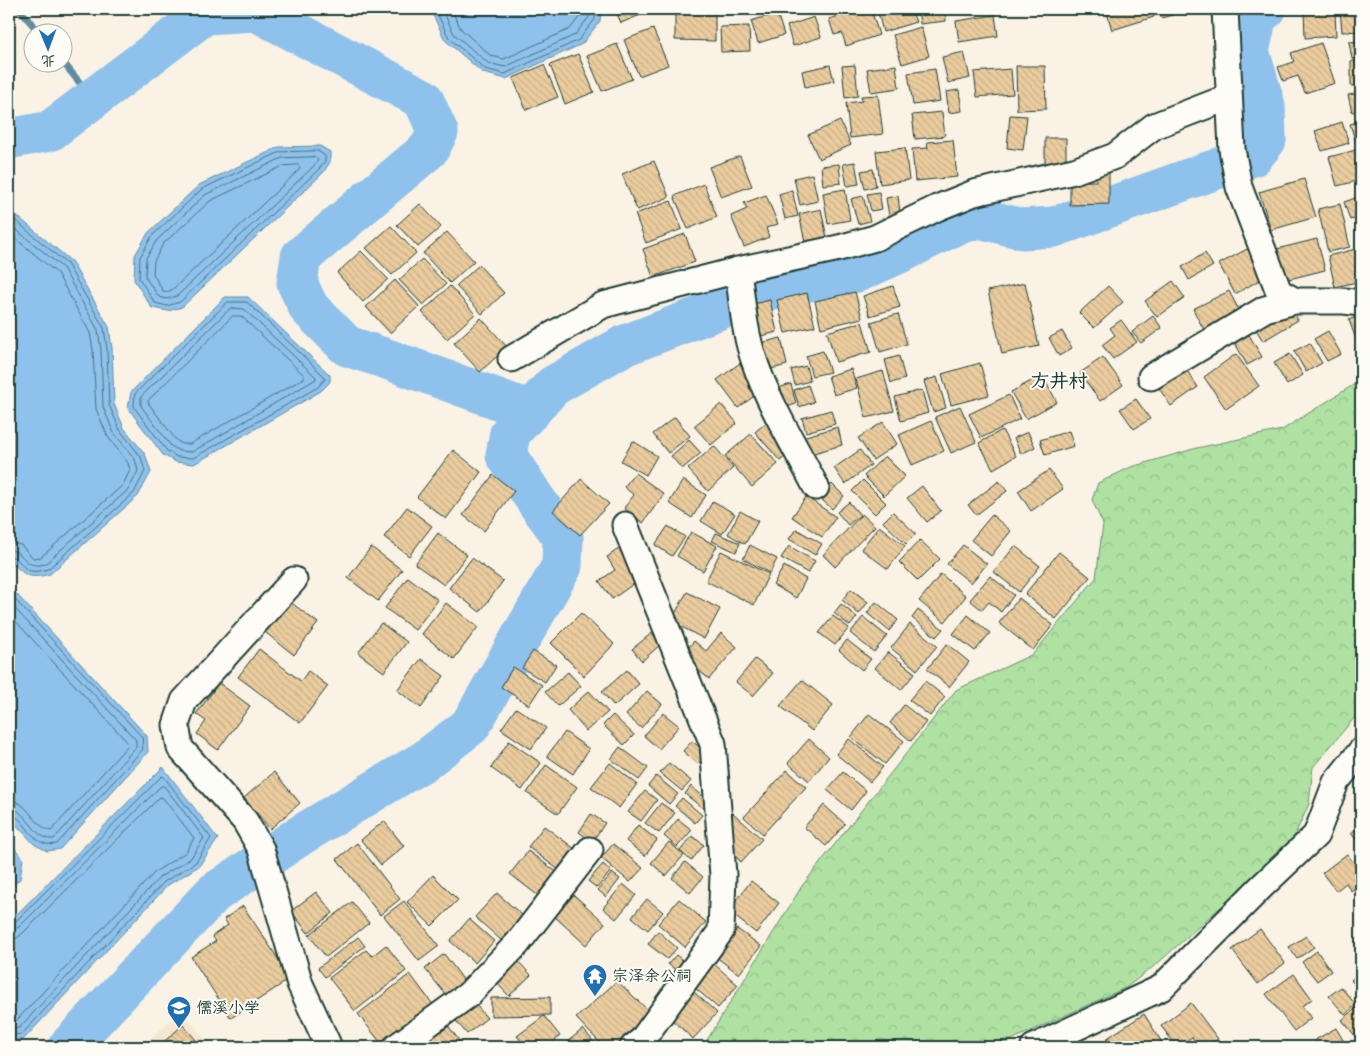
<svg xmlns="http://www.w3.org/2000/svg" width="1370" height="1056" viewBox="0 0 1370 1056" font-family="Pangolin,'LXGW WenKai TC',sans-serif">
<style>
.built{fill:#f5e7d0}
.forest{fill:url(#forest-crowns);stroke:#678f6b}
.water{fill:#8ec1eb;stroke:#628ca2}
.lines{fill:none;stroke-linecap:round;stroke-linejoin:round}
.shore{stroke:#4b727d;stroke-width:1}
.stream{stroke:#628ca2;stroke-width:7}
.river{stroke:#8ec1eb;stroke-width:41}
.building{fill:url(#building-back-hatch);stroke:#1f3d34}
.minor-casing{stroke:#1f3d34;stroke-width:29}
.minor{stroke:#fdfcf7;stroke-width:25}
.labels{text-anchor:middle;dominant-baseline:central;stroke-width:4;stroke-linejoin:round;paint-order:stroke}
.poi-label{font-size:16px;fill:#1f3d34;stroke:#fdfcf7;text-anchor:start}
.quarter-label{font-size:19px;font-weight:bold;fill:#1f3d34;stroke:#fdfcf7}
</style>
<defs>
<pattern id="forest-crowns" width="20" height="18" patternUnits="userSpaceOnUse" patternTransform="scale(1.25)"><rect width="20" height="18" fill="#afe1a2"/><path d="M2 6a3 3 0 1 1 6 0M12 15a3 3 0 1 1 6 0" fill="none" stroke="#96c28c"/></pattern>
<pattern id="building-back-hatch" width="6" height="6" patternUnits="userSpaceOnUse" patternTransform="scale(1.25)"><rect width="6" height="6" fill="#ebcc9e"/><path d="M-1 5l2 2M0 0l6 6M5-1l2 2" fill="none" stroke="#c9b089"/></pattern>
</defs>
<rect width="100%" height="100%" fill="#f9f2e5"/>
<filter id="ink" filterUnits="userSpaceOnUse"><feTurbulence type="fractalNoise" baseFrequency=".02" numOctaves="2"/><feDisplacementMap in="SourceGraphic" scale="10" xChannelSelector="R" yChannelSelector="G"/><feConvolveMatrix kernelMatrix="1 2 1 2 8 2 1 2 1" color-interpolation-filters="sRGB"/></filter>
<g filter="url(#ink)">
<path class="built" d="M182 1011 211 1047H140Z"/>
<path class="forest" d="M1361 380V710L1313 767 1309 804 1294 837 1233 896 1158 963 1127 987 996 1047H701L704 1045 802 886 956 690 1033 654 1096 578 1103 524 1092 500 1098 483 1131 467 1197 448 1282 430Z"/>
<path class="water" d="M430 9H601L600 21 582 44 506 79 483 73 445 40Z
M320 146 330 152V162L323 173 182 307 168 311 152 308 134 280 135 255 148 233 199 185 279 147Z
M9 214 17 216 71 261 109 327 112 348 114 404 124 428 145 454 151 472 138 496 50 574C28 580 24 575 9 559Z
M225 297H248L330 375V382L321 391 194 464 176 462 163 455 128 408 131 392Z
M9 586 147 736 148 752 60 849 47 851 34 844 9 817Z
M163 767 218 839 199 866 168 885 23 1040H11L9 1038V922Z
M9 842 23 858 20 879 9 890Z"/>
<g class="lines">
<path class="shore" d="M435 9 449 38 485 69 505 74 579 40 595 19 596 9
M442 9 454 34 488 63 505 67 575 35 589 17 590 9
M451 9 461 29 491 56 504 59 570 29 581 15 582 9
M318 151 325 156V161L319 169 180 302 167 306 155 303 139 278 140 257 152 236 202 189 280 152Z
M315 157 318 160 314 166 177 296 167 299 159 297 145 277 146 258 157 240 205 195 282 158Z
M298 165 300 167 299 170 173 289 167 292 163 291 153 274 154 261 163 244 210 201 283 166Z
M9 219 16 221 67 264 104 328 107 349 109 405 120 430 141 457 145 471 134 493 48 569C18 578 26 558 9 556
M9 226 13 227 63 268 98 330 101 350 103 407 114 433 135 459 138 471 129 489 45 564C23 570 26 551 9 550
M9 233 57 273 90 333 93 350 96 409 108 437 128 463 130 470 123 485 41 557 33 558 21 545 9 542
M228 302H247L324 376 325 379 318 387 193 458 177 457 167 451 134 407 135 394Z
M231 308 244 309 316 377V379L192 452 179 451 171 446 141 406V397Z
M233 316H241L304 375V378L190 444H182L176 440 149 404 148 401Z
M9 593 142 737 143 749 57 844C30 849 27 816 9 814
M9 602 136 740V747L54 839C35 842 27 809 9 807
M9 614 129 744 51 831C33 826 29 801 9 800
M9 925 14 923 162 776 164 777 211 838 196 862 164 882 22 1034 9 1035
M9 931 19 927 161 786H164L204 838 191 858 160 877 19 1028 9 1029
M9 939 17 938 23 933 160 797 163 798 194 838 186 852 155 872 16 1021H9"/>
<path class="stream" d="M19 9 39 32
M62 61 93 99"/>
<path class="river" d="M9 139 50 131 205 14 256 11 423 99 438 132 429 149 301 257 297 283 309 308 347 346 387 359 531 411
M68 1047 214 893 301 835 424 761 470 726 562 566 563 537 537 502 506 455 510 433 553 386 623 346 777 287 857 272 904 251 953 226 979 218 1022 229 1054 227 1253 156 1266 140 1265 106 1249 51 1257 15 1266 9"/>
</g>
<path class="building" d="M615 9H649L650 11 621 23Z
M675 9H715V41L675 40Z
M861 9H871L879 35 846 46 842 33 834 35 829 19Z
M888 9H911L916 22 883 32 878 12Z
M918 9H945L946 21 920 24Z
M1106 9H1151L1154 17 1112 30Z
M1159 9H1195L1161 18Z
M1304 9H1335L1336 36 1305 38Z
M1340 9H1361V31L1342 32Z
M777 13 784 35 758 43 751 21Z
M995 15 998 36 959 42 956 21Z
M814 17 821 37 793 46 787 26Z
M749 26 750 51 721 52 720 27Z
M921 27 929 56 902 64 893 35Z
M653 29 668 65 639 76 624 40Z
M1361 41V58L1352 59 1349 42Z
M1321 43 1335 83 1305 93 1298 76 1283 81 1278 67 1294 62 1291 53Z
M617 44 632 79 602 91 587 56Z
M964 52 970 78 948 83 942 57Z
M578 54 594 92 565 104 550 65Z
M1351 61H1361V86H1351Z
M544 65 558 97 526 110 513 78Z
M830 65 834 81 805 87 802 71Z
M855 65 858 96 845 98 842 66Z
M896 65 899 88 871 92 867 69Z
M1016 66H1045L1046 109 1017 110Z
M935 69 940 101 913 105 908 73Z
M1011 69 1013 94 977 97 974 72Z
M959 90 962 111 949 113 946 92Z
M1361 93V110L1352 112 1348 95Z
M878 95 883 134 850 138 846 103 862 101 861 96Z
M942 112 945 136 915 139 912 115Z
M1010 115 1027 116 1023 150 1007 148Z
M840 121 851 145 819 159 808 135Z
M1361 121V141L1356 143 1350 124Z
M1342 122 1349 143 1322 151 1315 131Z
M1045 138H1066V165H1045Z
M953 140 957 177 915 181 912 149 928 148 927 142Z
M905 148 909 180 880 184 876 151Z
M1360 149 1361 180 1337 186 1329 157Z
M740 156 752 186 721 197 709 167Z
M654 161 669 197 637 210 622 174Z
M855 162 859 184 847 186 843 164Z
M839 164 841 183 823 185 821 166Z
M1096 168H1109V204L1070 205V181H1096Z
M873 169 876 186 865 189 861 171Z
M812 174 818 201 800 205 794 178Z
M1304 179 1316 217 1271 230 1259 192Z
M704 184 717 217 688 229 674 196Z
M845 189 850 220 828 224 823 193Z
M792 190 798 216 785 219 779 194Z
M879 192 882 209 871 211 867 194Z
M766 195 778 224 766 228 769 237 744 247 731 216 747 209 744 203Z
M863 196 870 221 858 224 851 199Z
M898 196 901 220 890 222 886 198Z
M1361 196V217L1350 220 1344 202Z
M671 201 682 229 646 243 635 214Z
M420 204 441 227 418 247 397 225Z
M1340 204 1350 247 1328 252 1318 209Z
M821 209 827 238 805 242 799 214Z
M391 226 416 253 392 275 366 248Z
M447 232 474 261 450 283 423 253Z
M685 234 695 262 653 277 643 249Z
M1317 239 1325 270 1281 281 1273 250Z
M1249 248 1265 277 1235 294 1219 264Z
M1356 249 1361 268V281L1335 287 1328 256Z
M361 251 388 279 363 302 337 273Z
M1205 253 1213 266 1189 280 1182 267Z
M422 259 446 284 423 305 399 280Z
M479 265 504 293 482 314 456 286Z
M395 280 419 306 390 333 366 307Z
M1173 281 1185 298 1157 317 1145 301Z
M1025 283 1039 346 1002 354 988 291Z
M450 286 475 314 447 339 422 312Z
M893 286 900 307 870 316 863 296Z
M1108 286 1123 302 1094 328 1079 313Z
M1229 291 1242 316 1206 334 1193 309Z
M855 292 862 318 821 328 815 301Z
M807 293 815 326 785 333 777 300Z
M770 300 777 332 757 337 750 305Z
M1289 305 1298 320 1263 341 1254 326Z
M898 314 907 344 880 352 871 322Z
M1361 315V340L1357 342 1349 320Z
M1153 316 1162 328 1141 343 1132 332Z
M481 318 507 347 480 372 454 343Z
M1121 320 1137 342 1113 359 1102 345 1115 335 1110 328Z
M862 322 871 352 836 362 827 332Z
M1062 331 1072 348 1059 356 1049 338Z
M1328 331 1341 354 1327 361 1314 339Z
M1249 335 1262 357 1247 365 1235 343Z
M781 338 787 365 763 371 757 344Z
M1310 343 1322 363 1306 372 1294 351Z
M823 351 830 372 812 376 806 356Z
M1236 354 1259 386 1226 409 1204 377Z
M1290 354 1303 375 1287 385 1274 363Z
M899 356 905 379 891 383 885 360Z
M1103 357 1123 385 1100 401 1080 373Z
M1181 362 1198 387 1171 406 1154 381Z
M740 363 761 391 738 408 717 380Z
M980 363 989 395 951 405 942 374Z
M806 366 810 381 795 385 791 370Z
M851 369 857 388 834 395 828 376Z
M883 371 894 411 866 418 856 379Z
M1042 375 1057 402 1026 419 1011 392Z
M937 377 946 408 933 412 924 381Z
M791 384 796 404 780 409 775 389Z
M808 385 814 402 799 407 794 390Z
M922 390 928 413 901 421 895 397Z
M1009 395 1020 419 981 438 969 414Z
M1136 399 1150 419 1134 429 1120 409Z
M721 404 737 423 711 445 694 426Z
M960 406 976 442 951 453 935 417Z
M831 410 835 424 806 432 802 418Z
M675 417 690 436 668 453 653 434Z
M768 421 793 450 780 461 755 432Z
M931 421 944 451 912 465 899 435Z
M883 422 897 444 873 460 858 438Z
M838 427 842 445 807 455 802 437Z
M1002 430 1016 456 993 469 979 443Z
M1069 431 1074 446 1045 455 1040 440Z
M1028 432 1035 447 1021 454 1014 438Z
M751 434 778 464 752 487 725 456Z
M689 440 701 453 682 469 671 456Z
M633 441 657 456 646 475 621 461Z
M714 446 733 468 708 491 688 469Z
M453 450 481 472 446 519 417 497Z
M860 450 871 465 845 484 834 468Z
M885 456 905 476 884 496 864 476Z
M1049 470 1063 489 1031 511 1018 491Z
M635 473 664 494 643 523 624 508 634 495 624 487Z
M493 475 514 491 484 531 463 515Z
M581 479 609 504 580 535 553 511Z
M683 480 706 495 692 518 669 503Z
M863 480 886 503 875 514 852 491Z
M999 481 1007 491 976 515 968 505Z
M832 484 844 496 832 509 819 497Z
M922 486 941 511 927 522 907 498Z
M806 497 836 517 822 537 792 517Z
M713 501 735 514 722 534 701 521Z
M849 502 860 515 848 525 837 512Z
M407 507 432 526 409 556 384 537Z
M740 511 758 521 745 544 728 534Z
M893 512 916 534 906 544 883 522Z
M862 514 875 526 835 567 823 555Z
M992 515 1011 531 991 556 971 540Z
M668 526 685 537 672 556 655 545Z
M879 526 905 546 888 569 861 549Z
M796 529 822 544 815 555 789 539Z
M691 532 717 546 703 571 677 556Z
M438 533 467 555 444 585 415 564Z
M716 533 740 543 736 552 712 541Z
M920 540 940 559 918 581 899 562Z
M750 545 777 559 770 573 743 559Z
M963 545 987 564 971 583 947 564Z
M789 546 815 561 808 573 781 558Z
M1015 546 1040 566 1019 592 994 572Z
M371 547 402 570 378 601 348 578Z
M620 548 642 578 612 599 599 581 615 570 607 557Z
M721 551 769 574 754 605 706 581Z
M1059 552 1090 577 1056 619 1025 594Z
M472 558 503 581 480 612 449 588Z
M784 566 806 579 796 598 773 585Z
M941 574 966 596 945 622 919 601Z
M990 576 1014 595 1001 612 989 602 982 610 970 600Z
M408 577 438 600 415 630 385 608Z
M851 589 868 602 859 614 842 600Z
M687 592 720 609 704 639 671 621Z
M285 598 318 623 294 655 261 629Z
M1019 598 1053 625 1033 650 999 623Z
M876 602 898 620 889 631 867 613Z
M446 603 478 627 454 659 422 634Z
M841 604 857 617 850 626 834 613Z
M918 610 943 629 936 637 912 618Z
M581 613 614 644 584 676 551 643Z
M968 615 990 633 975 651 953 634Z
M833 616 849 628 835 645 819 633Z
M863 617 887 636 874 652 850 633Z
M381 623 407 642 384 672 358 653Z
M910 624 937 646 917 670 891 648Z
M652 633 661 644 642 661 632 649Z
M721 633 737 647 709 679 681 656 694 641 706 651Z
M847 640 871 659 862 670 839 650Z
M947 644 969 662 949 687 927 669Z
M259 649 301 681 308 671 328 686 300 723 238 677Z
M533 651 556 665 545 682 522 668Z
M888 652 915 673 901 690 875 668Z
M421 659 444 676 421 708 397 690Z
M755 659 773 673 753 696 736 682Z
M513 667 542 685 529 705 501 687Z
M627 670 639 684 614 706 602 692Z
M568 672 581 686 558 706 545 692Z
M802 680 833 705 812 731 780 706Z
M925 681 945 697 930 716 909 700Z
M219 683 250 706 218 750 197 734 206 721 196 714Z
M589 691 608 712 586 731 568 710Z
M647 691 662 704 641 728 626 715Z
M904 705 926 722 911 741 890 723Z
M516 708 546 728 531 749 501 729Z
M663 713 679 726 659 749 644 736Z
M869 714 904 741 885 764 851 737Z
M613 715 634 735 624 745 603 725Z
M565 732 589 749 573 774 547 756Z
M809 739 829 757 809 781 788 763Z
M849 739 883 767 870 782 836 754Z
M509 741 541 763 522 790 491 768Z
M692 741 707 753 698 764 683 751Z
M620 747 648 768 639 780 611 759Z
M610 763 637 784 619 808 591 787Z
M669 763 691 781 682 791 660 773Z
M546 765 577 787 558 814 527 793Z
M787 770 806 787 763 834 744 817Z
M274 772 300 803 270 829 244 798Z
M843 772 866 791 851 810 827 790Z
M656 776 678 794 669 804 648 786Z
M691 786 712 804 706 811 685 794Z
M645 791 657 800 641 821 628 812Z
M682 798 702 815 695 823 675 806Z
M661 803 675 813 659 833 645 823Z
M824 805 845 824 826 846 804 827Z
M733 813 762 839 741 862 723 845 721 827Z
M591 814 605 823 592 842 579 832Z
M678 819 692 830 677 847 664 836Z
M384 821 404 846 381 865 361 840Z
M638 825 657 840 645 856 626 841Z
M1361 825V846L1351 833Z
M544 826 575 849 559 870 528 847Z
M692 836 704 845 691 861 680 851Z
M669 842 684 855 666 876 651 863Z
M357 843 400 899 380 915 337 859Z
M613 844 643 868 630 882 601 858Z
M528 851 558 873 540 897 510 874Z
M1347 854 1361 872V883L1351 891 1346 883 1336 891 1322 873Z
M685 862 703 877 690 893 672 878Z
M603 864 611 871 597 888 588 881Z
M612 873 620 879 606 897 598 890Z
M433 875 458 900 432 926 407 902Z
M751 881 779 903 756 933 728 911Z
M623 884 636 895 616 919 603 908Z
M316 892 333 913 308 933 291 911Z
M497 893 523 916 501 940 475 917Z
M574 895 605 923 586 945 554 916Z
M647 899 663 912 648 930 632 917Z
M679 899 706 922 685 947 658 924Z
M404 901 439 946 419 961 384 916Z
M352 902 369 923 326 957 309 935Z
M243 906 291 978 231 1018 191 957 216 941 212 936 228 925 224 919Z
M469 919 494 941 475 963 450 941Z
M737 929 761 946 739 974 716 957Z
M1260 929 1285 963 1258 984 1232 950Z
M658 931 677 948 667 959 648 944Z
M1306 936 1314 947 1297 959 1289 947Z
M358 937 365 946 325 977 318 968Z
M386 945 406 971 355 1011 329 978 366 950 372 956Z
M1317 951 1331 971 1317 981 1302 962Z
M444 954 465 982 447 996 425 969Z
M676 955 691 967 683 976 668 964Z
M516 959 531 975 509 996 494 980Z
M714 964 738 985 718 1008 694 987Z
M1361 972V993L1351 980Z
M410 974 437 1010 384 1047 358 1014Z
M1294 974 1312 999 1302 1006 1311 1018 1294 1031 1266 994Z
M617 981 651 1013 614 1047H604L576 1018Z
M1341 987 1356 1005 1345 1015 1329 996Z
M694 992 717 1013 693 1039 670 1018Z
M550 997V1015L491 1016V998Z
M471 999 487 1018 467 1034 451 1015Z
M1191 1003 1218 1039 1206 1047H1199L1192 1037 1177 1047 1161 1026Z
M1361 1004V1043L1342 1020Z
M1144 1014 1163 1044 1158 1047H1112L1106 1039Z
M544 1016 560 1036 547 1047H526L517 1036Z
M443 1019 464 1047H405Z
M183 1025 202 1047H158Z
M1336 1028 1347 1047H1319L1315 1040Z
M583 1029 598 1047H561Z"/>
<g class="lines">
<defs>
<path id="minor" d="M1225 9 1232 149 1239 187 1279 292 1295 301
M738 270C742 300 744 331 754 360 769 405 795 446 816 487
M511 359 603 305 738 270 839 248 875 238 937 208 974 193 1074 171 1115 156 1154 126 1229 97
M1151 377 1265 309 1295 301H1344L1361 303
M625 525 713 744 723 875 721 931 642 1040 633 1047
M294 580 184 701 176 725 180 748 245 821 261 849 300 984 329 1047
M396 1047 468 995 517 944 590 850
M1034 1047 1161 988 1261 887 1316 835 1336 782 1361 751"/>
</defs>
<use href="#minor" class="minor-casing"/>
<use href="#minor" class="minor"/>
</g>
</g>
<defs>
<symbol id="temple-pin" viewBox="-11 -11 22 30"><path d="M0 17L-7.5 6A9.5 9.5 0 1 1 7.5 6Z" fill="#1f6fb2" stroke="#fdfcf7"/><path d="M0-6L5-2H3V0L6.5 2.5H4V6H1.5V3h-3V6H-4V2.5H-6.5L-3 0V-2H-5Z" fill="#fff"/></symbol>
<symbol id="school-pin" viewBox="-11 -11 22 30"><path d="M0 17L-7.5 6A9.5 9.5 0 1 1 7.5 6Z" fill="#1f6fb2" stroke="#fdfcf7"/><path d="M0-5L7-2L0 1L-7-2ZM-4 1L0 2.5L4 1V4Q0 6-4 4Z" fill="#fff"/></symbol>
</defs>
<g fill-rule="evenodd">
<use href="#temple-pin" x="581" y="962" width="28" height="38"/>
<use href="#school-pin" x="165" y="994" width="28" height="38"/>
</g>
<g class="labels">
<g class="poi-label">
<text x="612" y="976">宗泽余公祠</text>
<text x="196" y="1008">儒溪小学</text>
</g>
<g class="quarter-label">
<text x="1059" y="381">方井村</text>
</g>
</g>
<rect width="1370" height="1056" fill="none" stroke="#fdfcf7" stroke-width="30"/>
<rect x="15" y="15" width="1340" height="1026" fill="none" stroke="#1f3d34" stroke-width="2" filter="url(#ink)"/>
<g transform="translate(48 48) rotate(179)"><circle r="24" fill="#fdfcf7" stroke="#a4b0a9"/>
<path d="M0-4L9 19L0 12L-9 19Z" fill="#1f6fb2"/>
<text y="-8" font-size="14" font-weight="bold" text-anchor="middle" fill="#1f3d34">北</text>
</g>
</svg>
